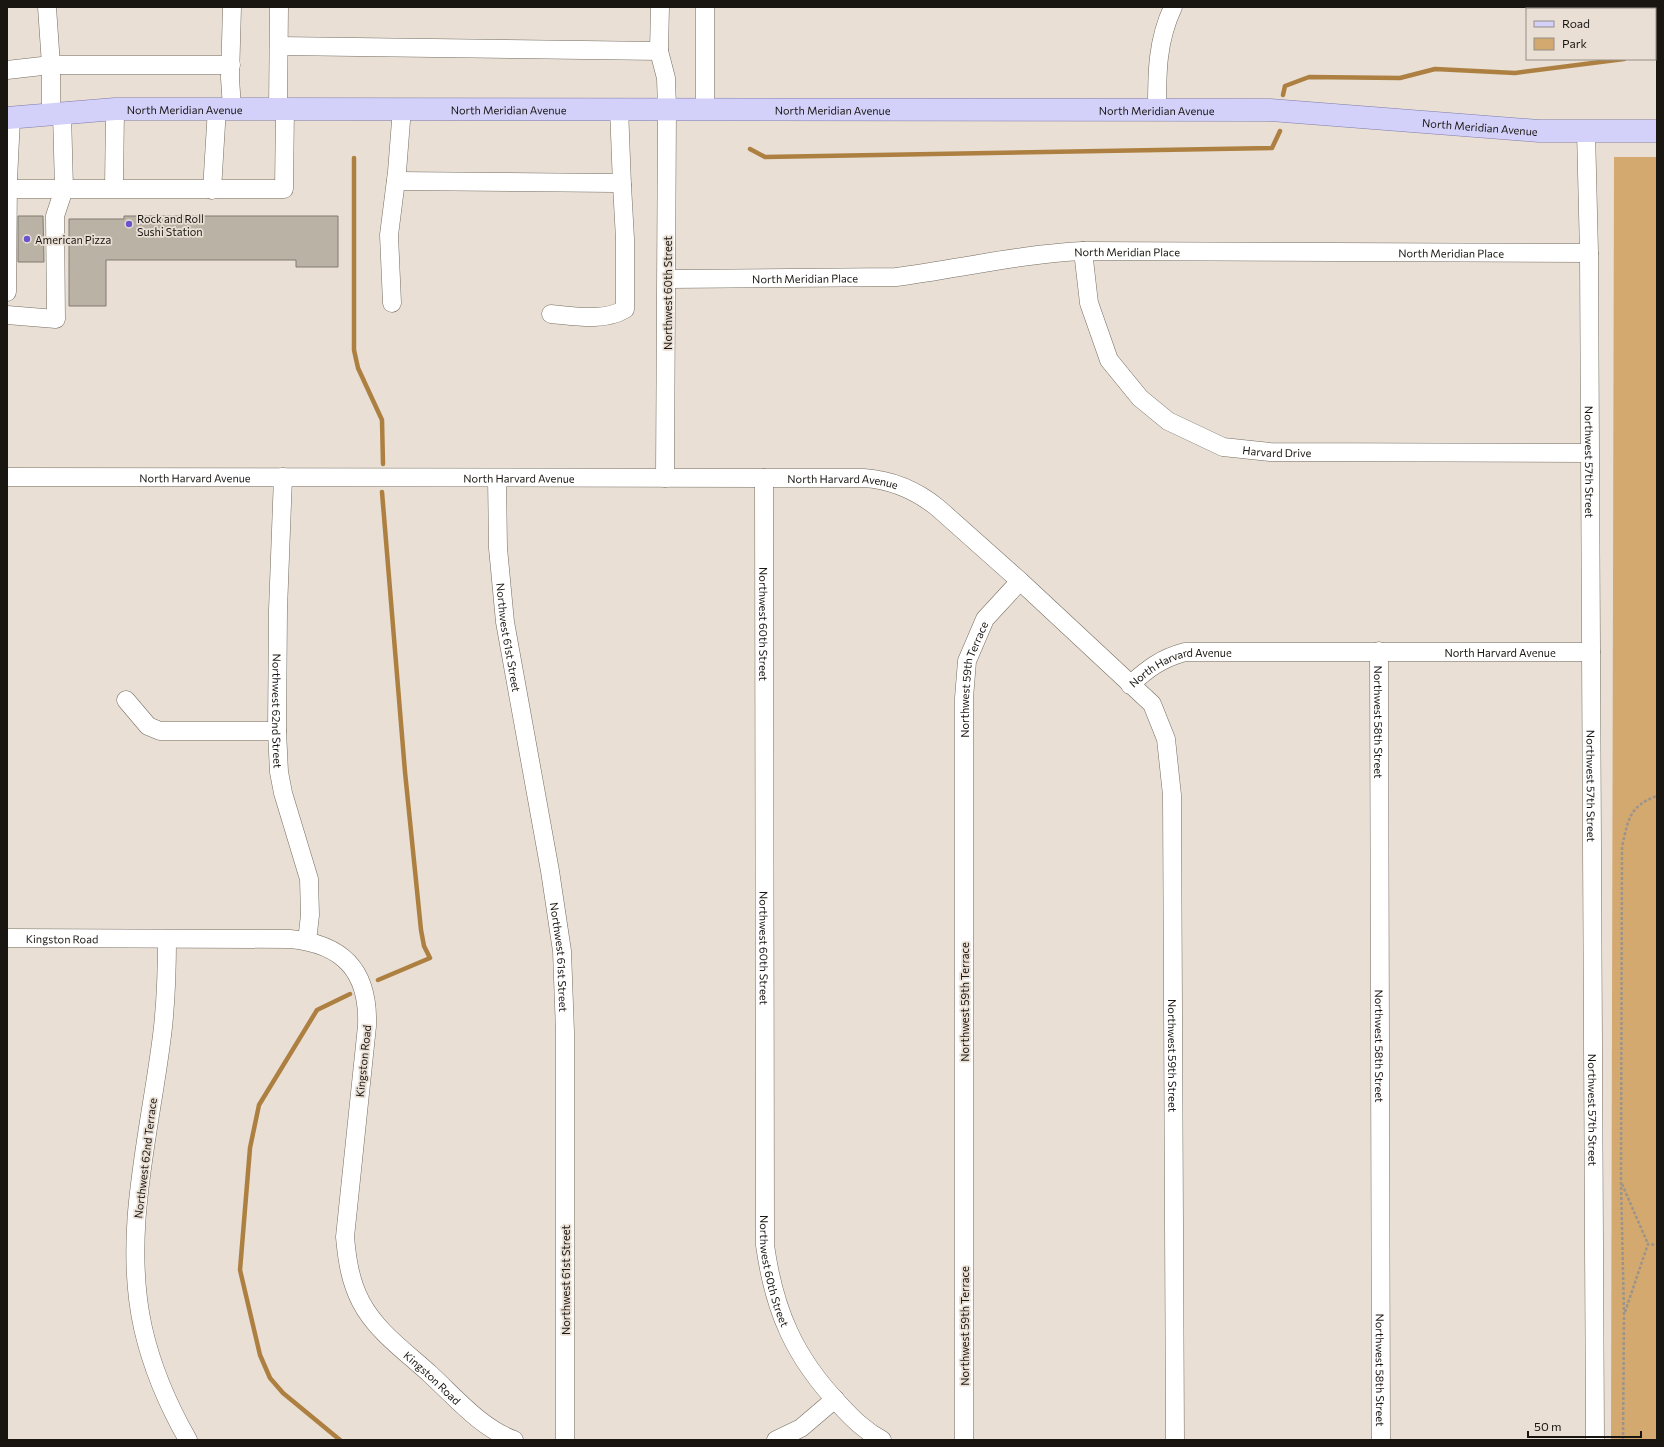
<svg xmlns="http://www.w3.org/2000/svg" width="1664" height="1447" viewBox="0 0 1664 1447" font-family="Commissioner,sans-serif">
<style>
.green{fill:#d4a970}
.lines{fill:none;stroke-linecap:round;stroke-linejoin:round}
.stream{stroke:#ad8041;stroke-width:4.5}
.building{fill:#bbb2a6;stroke:#837b70}
.minor-casing{stroke:#756d62;stroke-width:19}
.major-casing{stroke:#7f7ba7;stroke-width:23}
.path{stroke:#9b948b;stroke-width:2.5;stroke-dasharray:3 2;stroke-linecap:butt}
.minor{stroke:#fff;stroke-width:18}
.major{stroke:#d3d1fa;stroke-width:22}
.poi-dot{fill:#6954cd;stroke:#e9dfd4;stroke-width:1.5}
.labels{text-anchor:middle;dominant-baseline:central;stroke-width:3.5;stroke-linejoin:round;paint-order:stroke}
.street-label{font-size:11px;fill:#191612;stroke:#e9dfd4}
.poi-label{font-size:11px;fill:#191612;stroke:#e9dfd4;text-anchor:start}
</style>
<rect width="100%" height="100%" fill="#e9dfd4"/>
<path class="green" d="M1614 157H1657V1440H1611Z"/>
<g class="lines">
<path class="stream" d="M1655 41 1657 40
M1283 95 1285 86 1309 77 1400 78 1435 69 1515 73 1624 59
M750 149 765 157 1272 148 1280 131
M354 158V350L358 368 382 420 383 464
M378 980 430 958 424 946 421 930 405 772 382 492
M340 1440 283 1393 270 1378 260 1355 240 1270 250 1148 259 1105 317 1010 350 994"/>
</g>
<path class="building" d="M18 216H43L44 262H18Z
M124 216H338V267H296V260H106V306H69V219H124Z"/>
<g class="lines">
<defs>
<g id="minor">
<path d="M47 7 51 65H231"/>
<path d="M232 7 230 78 232 108"/>
<path d="M705 7V108"/>
<path d="M279 46 659 51 660 7"/>
<path d="M659 51 666 78 667 108 665 478"/>
<path d="M7 70 51 65V113"/>
<path d="M278 108 279 7"/>
<path d="M619 108 622 185"/>
<path d="M1157 109C1157 73 1157 41 1173 7"/>
<path id="s1" d="M1586 131 1589 253 1595 1440"/>
<path d="M396 181 615 183 622 185 625 239V309C604 322 574 316 551 314"/>
<path d="M114 188 115 109"/>
<path d="M8 189H284L285 108"/>
<path d="M212 190 217 108"/>
<path id="s2" d="M1083 251 1089 303 1109 360 1140 398 1168 421 1223 447 1270 452 1589 453"/>
<path id="s3" d="M668 279 896 277C958 269 1020 254 1083 251L1589 253"/>
<path d="M7 292 8 180 11 118"/>
<path d="M392 303 389 235 397 172 402 108"/>
<path d="M7 315 56 319 55 216 64 189 62 113"/>
<path id="s4" d="M7 477 864 478C893 480 916 490 938 508L1020 581 1152 704 1166 739 1172 795 1175 1440"/>
<path id="s5" d="M283 477 278 610 277 731 279 772 283 793 309 879 310 915 307 941"/>
<path id="s6" d="M497 478 498 548 505 622 550 871 562 951 565 1032V1440"/>
<path id="s7" d="M764 478 765 1245C774 1310 794 1357 840 1405 853 1419 865 1431 882 1440"/>
<path id="s8" d="M1379 651 1381 1440"/>
<path id="s9" d="M1130 685C1147 669 1162 658 1185 652H1591"/>
<path d="M126 700 148 726 160 731H277"/>
<path id="s10" d="M7 938 290 939C344 944 369 972 367 1026L345 1237C347 1259 350 1281 361 1302 376 1331 406 1352 430 1374 455 1397 481 1428 514 1440"/>
<path d="M167 939C167 969 166 998 163 1027 152 1126 121 1229 143 1328 152 1368 168 1405 188 1440"/>
<path d="M776 1440 801 1428 835 1399"/>
<path id="s11" d="M964 1440V698L967 661 985 619 1020 581"/>
</g>
<g id="major">
<path id="s12" d="M7 118 115 109 1270 110 1539 131H1657"/>
</g>
</defs>
<use href="#minor" class="minor-casing"/>
<use href="#major" class="major-casing"/>
<path class="path" d="M1622 1184 1648 1244
M1625 1312 1648 1244 1657 1245
M1623 1440 1624 1314 1621 1182 1622 847C1628 820 1629 806 1657 796"/>
<use href="#minor" class="minor"/>
<use href="#major" class="major"/>
</g>
<g class="poi-dot">
<circle cx="129" cy="224" r="4"/>
<circle cx="27" cy="239" r="4"/>
</g>
<g class="labels">
<g class="street-label">
<text stroke="none"><textPath href="#s12" startOffset="178">North Meridian Avenue</textPath></text>
<text stroke="none"><textPath href="#s12" startOffset="502">North Meridian Avenue</textPath></text>
<text stroke="none"><textPath href="#s12" startOffset="826">North Meridian Avenue</textPath></text>
<text stroke="none"><textPath href="#s12" startOffset="1150">North Meridian Avenue</textPath></text>
<text stroke="none"><textPath href="#s12" startOffset="1474">North Meridian Avenue</textPath></text>
<text stroke="none"><textPath href="#s3" startOffset="461">North Meridian Place</textPath></text>
<text stroke="none"><textPath href="#s3" startOffset="785">North Meridian Place</textPath></text>
<text stroke="none"><textPath href="#s3" startOffset="137">North Meridian Place</textPath></text>
<text transform="translate(667 293) rotate(-90)">Northwest 60th Street</text>
<text stroke="none"><textPath href="#s2" startOffset="313">Harvard Drive</textPath></text>
<text stroke="none"><textPath href="#s1" startOffset="331">Northwest 57th Street</textPath></text>
<text stroke="none"><textPath href="#s4" startOffset="188">North Harvard Avenue</textPath></text>
<text stroke="none"><textPath href="#s4" startOffset="512">North Harvard Avenue</textPath></text>
<text stroke="none"><textPath href="#s4" startOffset="836">North Harvard Avenue</textPath></text>
<text stroke="none"><textPath href="#s7" startOffset="146">Northwest 60th Street</textPath></text>
<text stroke="none"><textPath href="#s6" startOffset="160">Northwest 61st Street</textPath></text>
<text stroke="none"><textPath href="#s9" startOffset="380">North Harvard Avenue</textPath></text>
<text stroke="none"><textPath href="#s9" startOffset="56">North Harvard Avenue</textPath></text>
<text stroke="none"><textPath href="#s11" startOffset="762">Northwest 59th Terrace</textPath></text>
<text stroke="none"><textPath href="#s5" startOffset="234">Northwest 62nd Street</textPath></text>
<text stroke="none"><textPath href="#s8" startOffset="71">Northwest 58th Street</textPath></text>
<text stroke="none"><textPath href="#s1" startOffset="655">Northwest 57th Street</textPath></text>
<text stroke="none"><textPath href="#s10" startOffset="55">Kingston Road</textPath></text>
<text stroke="none"><textPath href="#s7" startOffset="470">Northwest 60th Street</textPath></text>
<text stroke="none"><textPath href="#s6" startOffset="484">Northwest 61st Street</textPath></text>
<text transform="translate(964 1002) rotate(-90)">Northwest 59th Terrace</text>
<text stroke="none"><textPath href="#s8" startOffset="395">Northwest 58th Street</textPath></text>
<text stroke="none"><textPath href="#s4" startOffset="1583">Northwest 59th Street</textPath></text>
<text transform="translate(363 1061) rotate(-84)">Kingston Road</text>
<text stroke="none"><textPath href="#s1" startOffset="979">Northwest 57th Street</textPath></text>
<text transform="translate(145 1158) rotate(-83)">Northwest 62nd Terrace</text>
<text stroke="none"><textPath href="#s7" startOffset="794">Northwest 60th Street</textPath></text>
<text transform="translate(565 1280) rotate(-90)">Northwest 61st Street</text>
<text transform="translate(964 1326) rotate(-90)">Northwest 59th Terrace</text>
<text stroke="none"><textPath href="#s8" startOffset="719">Northwest 58th Street</textPath></text>
<text stroke="none"><textPath href="#s10" startOffset="799">Kingston Road</textPath></text>
</g>
<g class="poi-label">
<text x="137" y="218">Rock and Roll<tspan x="137" dy="13">Sushi Station</tspan></text>
<text x="35" y="239">American Pizza</text>
</g>
</g>
<rect width="1664" height="1447" fill="none" stroke="#191612" stroke-width="16"/>
<rect x="1526" y="8" width="130" height="52" fill="#e9dfd4" stroke="#968f86"/>
<rect x="1534" y="21" width="20" height="6" fill="#d3d1fa" stroke="#968f86"/>
<text x="1562" y="28" font-size="12" fill="#191612">Road</text>
<rect x="1534" y="38" width="20" height="12" fill="#d4a970" stroke="#968f86"/>
<text x="1562" y="48" font-size="12" fill="#191612">Park</text>
<path d="M1528 1431v6h113v-6" fill="none" stroke="#191612" stroke-width="2"/>
<text x="1534" y="1431" font-size="12" fill="#191612" stroke="#e9dfd4" stroke-width="3" paint-order="stroke">50 m</text>
</svg>
